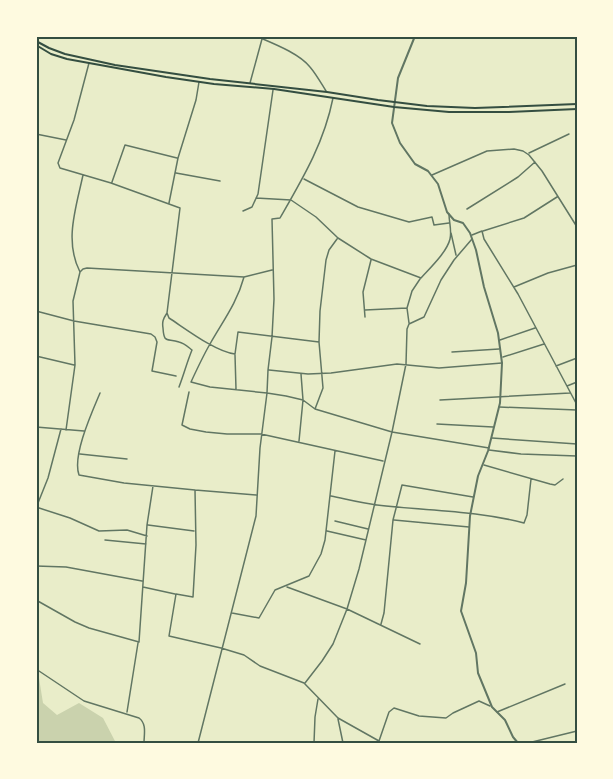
<svg xmlns="http://www.w3.org/2000/svg" width="613" height="779" viewBox="0 0 613 779" font-family="'Golos Text',sans-serif">
<style>
.green{fill:#cad2ad}
.lines{fill:none;stroke-linecap:round;stroke-linejoin:round}
.minor{stroke:#617663;stroke-width:1.5}
.tertiary{stroke:#617663;stroke-width:2}
.secondary{stroke:#344e41;stroke-width:2}
.neatline{fill:none;stroke:#344e41;stroke-width:2}
</style>
<rect width="100%" height="100%" fill="#e9edc9"/>
<path class="green" d="M39 678 43 703 57 715 79 703 103 718 116 743H36V680Z"/>
<g class="lines">
<path class="minor" d="M256 36C272 43 299 53 310 67 316 74 321 83 326 91
M89 63 74 120 58 163 60 168 111 183 180 208 167 313 169 318C186 329 216 352 235 354L238 332 319 342
M250 83 262 39
M36 134 66 140
M529 153 569 134
M176 173 220 181
M432 175 487 151 514 149 523 151 529 155 542 171 577 227
M304 179 358 207 409 222 432 217 434 225 449 223
M112 182 125 145 177 158
M256 198 291 200 316 217 338 238 371 259 421 278C430 268 447 252 450 239 452 231 449 222 449 214
M169 203 178 158 196 100 199 82
M467 209 518 177 535 162
M243 211 252 207 258 194 273 90
M483 231 524 218 557 197
M451 233 456 255
M472 235 482 231 484 239 518 294 577 405
M80 272C64 241 76 208 83 175
M244 277C237 303 223 321 210 344 203 356 197 369 191 382L210 387 267 393 286 396 303 400 315 409 392 432 489 448
M514 287 548 273 577 265
M407 308 409 323
M365 310 407 308 412 291 420 279
M36 311 74 321 151 334 155 337 157 342 152 371 176 376
M167 313C163 319 162 322 163 328 164 344 167 338 179 342 184 343 188 347 192 350 187 362 184 374 179 387
M365 317 363 292 371 260
M500 340 535 328
M452 352 499 349
M235 355 236 389
M36 356 74 365
M503 357 544 344
M556 366 577 358
M269 370 308 374 331 373 397 364 439 368 502 363
M567 386 577 382
M189 392 182 425 190 429 206 432 227 434H261L383 461
M100 393C92 412 72 456 79 475L124 483 195 490 196 545 193 597 176 594 169 636 221 648 244 655 260 666 304 683 338 718 379 741 389 712 394 708 419 716 446 718 453 713 479 701 490 706
M440 400 570 393
M499 407 577 410
M315 409 323 388 319 342 320 311 326 260 329 250 337 239
M437 424 493 427
M36 427 84 431
M66 430 75 365 73 301 80 272 83 269 87 268 244 277 272 270
M492 438 577 444
M299 441 303 400 301 374
M489 450 521 454 577 456
M80 454 127 459
M484 465 550 484 555 485 563 479
M195 490 256 495
M331 496C346 499 361 503 377 505 426 511 476 510 524 523L527 515 531 479
M36 507 70 518 99 531 127 530 147 536
M36 508 48 478 61 429
M394 520 469 527
M335 521 368 529
M148 525 194 531
M327 531 366 540
M105 540 146 544
M36 541V544
M36 566 66 567 142 581
M143 587 175 594
M287 587 347 609 420 644
M36 600 75 622 89 628 139 642 147 525 153 486
M232 613 259 618 275 590 309 576 321 554 325 540 335 451
M381 624 384 613 393 520 402 485 473 497
M36 669 84 701 139 718C147 724 144 734 144 743
M305 683 322 661 333 644 347 609 359 569 392 432 406 364 407 329 409 324 424 317 441 280 454 260 472 239
M127 712 138 643
M497 712 565 684
M338 719 343 743
M144 742 163 743
M198 743 256 516 260 448 267 393 268 370 272 337 274 299 272 219 280 218C303 178 324 143 333 98
M314 743 315 717 318 699
M528 743 577 731"/>
<path class="tertiary" d="M415 36 398 78 392 123 400 143 415 164 428 171 438 184 447 212 454 220 463 223 470 233 476 250 484 287 498 333 502 363 500 403 488 451 478 476 470 516 466 583 461 611 476 653 478 673 492 707 505 720 513 737 518 743"/>
<path class="secondary" d="M36 41 49 48 65 54 115 65 210 79 327 92 378 100 427 106 475 108 577 104
M36 45 51 54 67 59 166 77 214 84 274 89 394 107 449 112H509L577 109"/>
</g>
<rect width="613" height="779" fill="none" stroke="#fefae0" stroke-width="75"/>
<rect x="38" y="38" width="538" height="704" class="neatline"/>
</svg>
